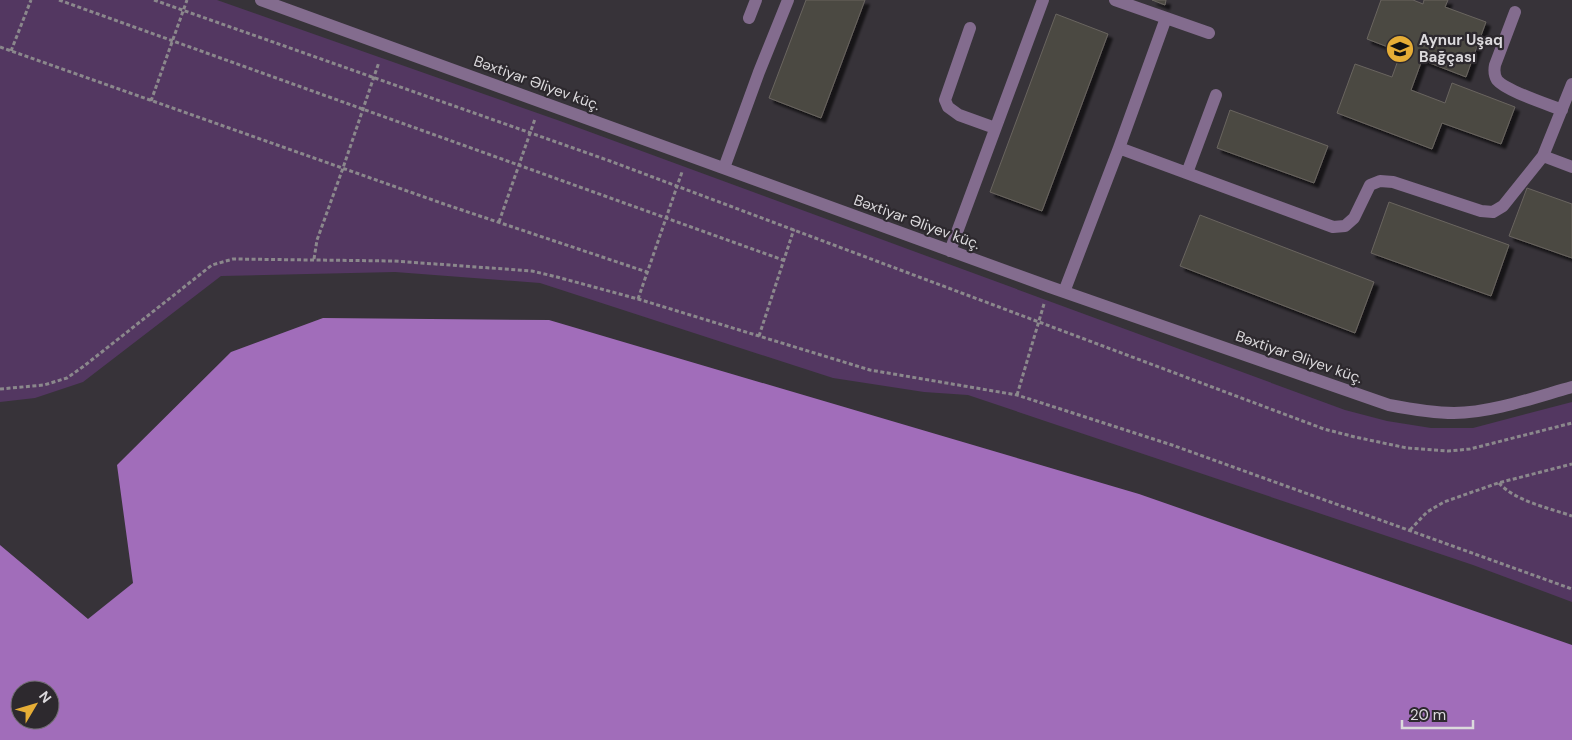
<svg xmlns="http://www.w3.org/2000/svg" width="1572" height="740" viewBox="0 0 1572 740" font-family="'DM Sans',sans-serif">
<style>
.green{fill:#533761}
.water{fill:#a16dba;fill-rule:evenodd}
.building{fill:#4c4843;stroke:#69655f;filter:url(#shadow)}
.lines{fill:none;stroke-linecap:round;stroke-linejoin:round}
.path{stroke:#8b888c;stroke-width:3;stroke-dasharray:4 2.5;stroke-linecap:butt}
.minor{stroke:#836c8e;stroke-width:12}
.labels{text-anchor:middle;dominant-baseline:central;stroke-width:4.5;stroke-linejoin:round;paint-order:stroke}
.poi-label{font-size:15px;font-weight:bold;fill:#dbd9dc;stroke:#2d292e;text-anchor:start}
.street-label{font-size:15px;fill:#dbd9dc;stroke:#2d292e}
</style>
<defs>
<filter id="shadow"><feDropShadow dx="4.5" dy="4.5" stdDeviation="1" flood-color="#0009"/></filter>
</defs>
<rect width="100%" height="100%" fill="#373339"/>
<path class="green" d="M0 0H217L560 121 1345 410 1387 421 1431 428H1473L1572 402V602L1473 565 968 395 924 392 833 378 540 283 395 272 221 276 83 382 35 398 0 402Z"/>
<path class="water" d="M323 318 549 320 1139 494 1572 645V740H0V545L88 619 133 583 117 465 231 352ZM20 690H50V720H20Z"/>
<path class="building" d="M806 0H865L821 118 769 98Z
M1152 0H1166L1165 5Z
M1381 0H1413L1423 4 1424 0H1448L1445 7 1486 22 1466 77 1422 60 1411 90 1445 103 1452 83 1515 107 1501 144 1442 123 1432 149 1337 113 1355 64 1392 77 1401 52 1367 39Z
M1056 14 1108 34 1042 211 990 192Z
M1230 110 1328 146 1314 183 1217 148Z
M1527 188 1572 204V258L1509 236Z
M1389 202 1509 245 1491 296 1371 253Z
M1200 215 1374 282 1355 333 1180 266Z"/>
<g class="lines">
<path class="path" d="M59 0 783 260
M154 0 610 161 1324 429 1355 437 1407 448 1448 451 1470 449 1572 423
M0 47 444 204 647 272
M11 51 31 0
M151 101 187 0
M499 222 535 119
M314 259 317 240 343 168 379 62
M638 299 682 172
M759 336 794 229
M0 389 44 385 67 378 84 366 212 265 233 259 394 261 532 271 557 277 638 299 870 370 1017 395 1172 445 1572 589
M1017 395 1044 304
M1499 483C1515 501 1549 508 1572 516
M1410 530 1427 512 1444 502 1498 483 1572 464"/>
<path class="minor" d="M261 0 1050 287 1389 405C1410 409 1432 413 1454 413 1491 413 1536 397 1572 387
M1115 0 1209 33
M1515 12 1495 65C1494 70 1494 75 1497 80 1506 91 1547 104 1562 110
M749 18 756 0
M970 28 945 100 948 107 959 115 995 128
M1119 148 1333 227 1345 226 1354 218 1370 185 1380 181 1393 182 1481 211 1493 212 1503 206 1543 156 1572 84
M1543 156 1572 167
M724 168 759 72 788 0
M1187 173 1216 95
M950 251 1043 0
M1064 292 1119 148 1166 18"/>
</g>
<defs>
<symbol id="school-disc" viewBox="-11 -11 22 22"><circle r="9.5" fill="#e6ad36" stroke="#2d292e"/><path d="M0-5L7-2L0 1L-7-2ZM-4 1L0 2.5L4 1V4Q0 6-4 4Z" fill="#111"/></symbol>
</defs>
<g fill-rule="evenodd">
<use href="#school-disc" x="1384" y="33" width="32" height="32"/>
</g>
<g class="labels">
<g class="poi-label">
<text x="1419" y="40">Aynur Uşaq<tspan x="1419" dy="17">Bağçası</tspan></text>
</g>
<g class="street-label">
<text transform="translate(537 83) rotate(20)">Bəxtiyar Əliyev küç.</text>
<text transform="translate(917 222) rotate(20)">Bəxtiyar Əliyev küç.</text>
<text transform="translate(1299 357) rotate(19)">Bəxtiyar Əliyev küç.</text>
</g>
</g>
<g transform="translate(35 705) rotate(52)"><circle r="24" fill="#2d292e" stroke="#736f74"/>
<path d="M0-4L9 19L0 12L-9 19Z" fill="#e6ad36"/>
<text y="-8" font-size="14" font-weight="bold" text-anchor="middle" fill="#dbd9dc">N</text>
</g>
<path d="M1402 720v8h71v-8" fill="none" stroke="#dbd9dc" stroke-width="2.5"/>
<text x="1410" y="720" font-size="15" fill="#dbd9dc" stroke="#2d292e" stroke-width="4" paint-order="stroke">20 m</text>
</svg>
